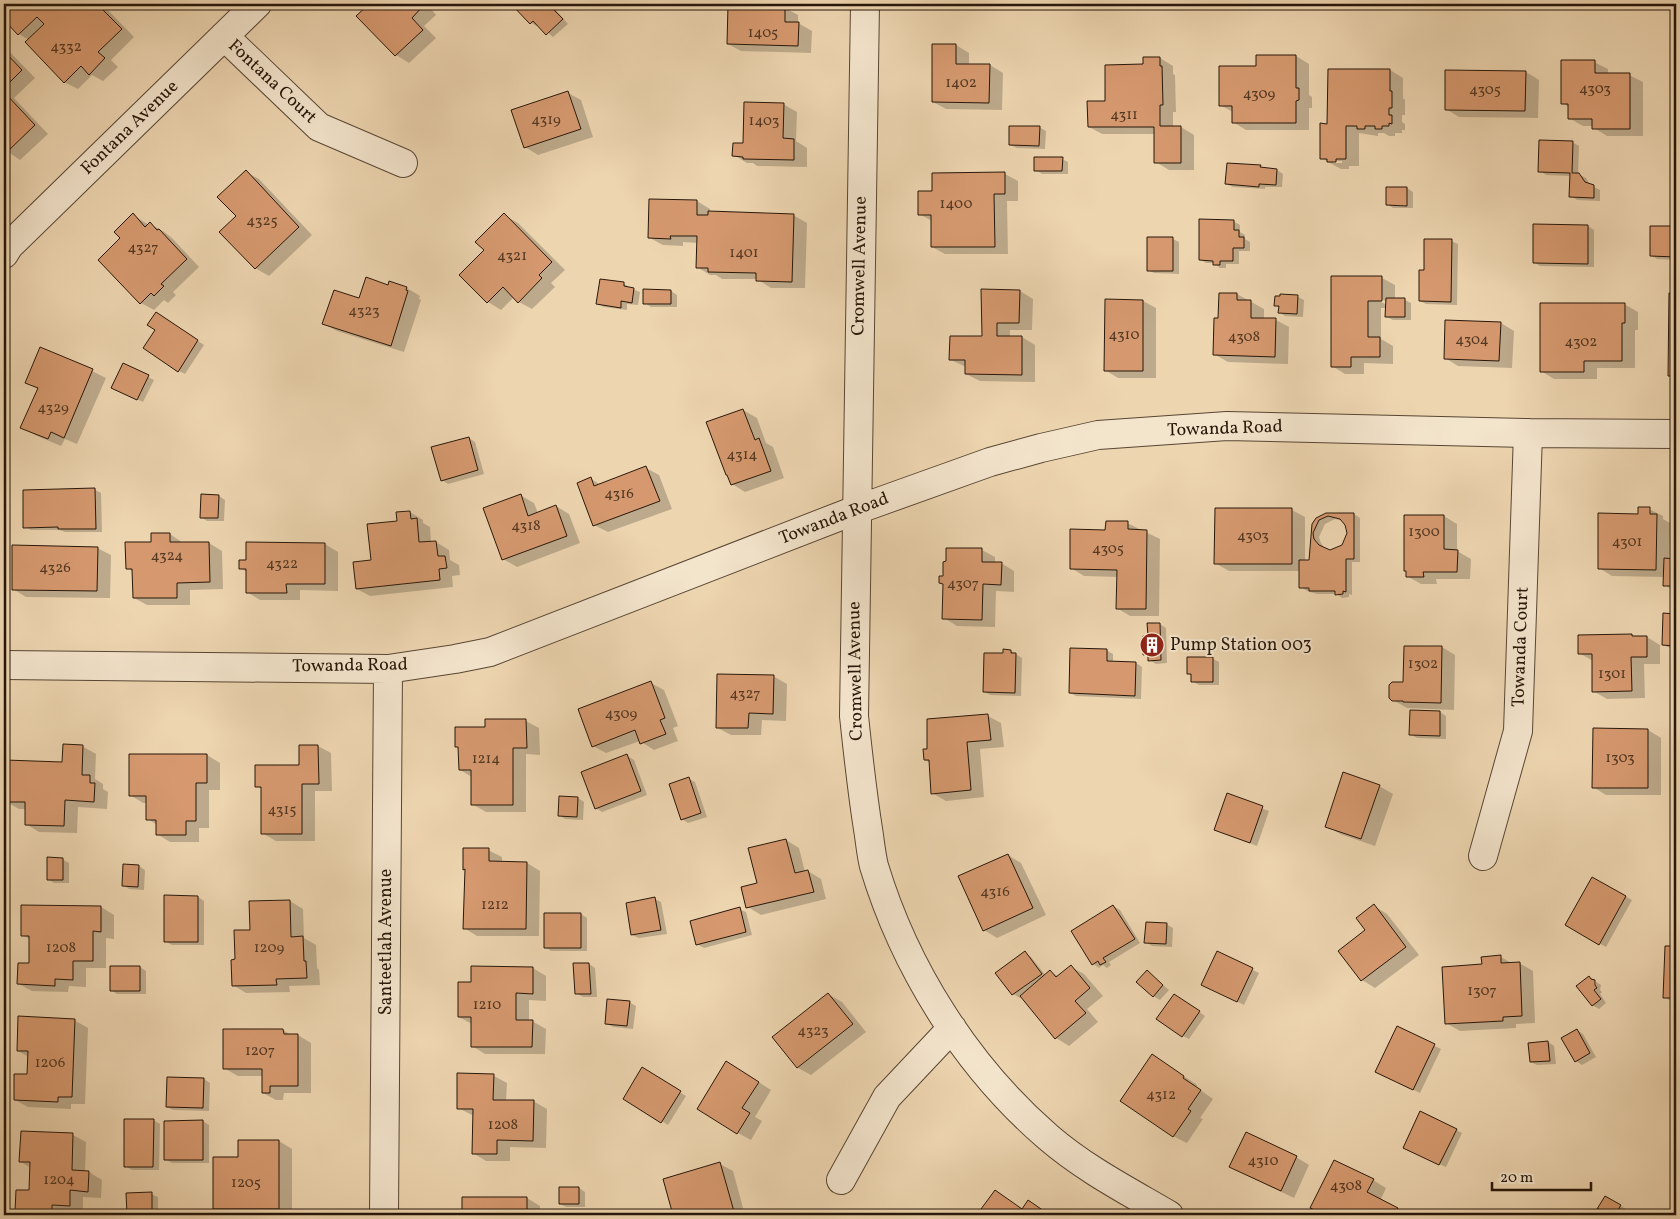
<svg xmlns="http://www.w3.org/2000/svg" width="1680" height="1219" viewBox="0 0 1680 1219" font-family="Vollkorn,serif">
<style>
.shadow{fill:#0003;fill-rule:evenodd}
.building{fill:#d6996f;stroke:#271709;fill-rule:evenodd}
.lines{fill:none;stroke-linecap:round;stroke-linejoin:round}
.street-casing{stroke:#584633;stroke-width:30}
.street{stroke:#f3e4cc;stroke-width:28}
.labels{text-anchor:middle;dominant-baseline:central;stroke-width:4;stroke-linejoin:round;paint-order:stroke}
.number-label{font-size:15px;fill:#533822}
.street-label{font-size:18px;fill:#271709;stroke:#f3e4cc}
.poi-label{font-size:18px;fill:#271709;stroke:#f3e4cc;text-anchor:start}
</style>
<rect width="100%" height="100%" fill="#edd5b0"/>
<filter id="stains"><feTurbulence type="fractalNoise" baseFrequency=".004" numOctaves="4"/><feColorMatrix values="0 0 0 0 .2 0 0 0 0 .09 0 0 0 0 .02 0 0 0 .5 -.17"/></filter>
<radialGradient id="worn" r=".72"><stop offset=".6" stop-color="#630" stop-opacity="0"/><stop offset="1" stop-color="#630" stop-opacity=".3"/></radialGradient>
<path class="shadow" d="M4 4H102L134 37 111 60 118 67 103 81 92 75 78 89 64 82 29 40 19 34 4 19Z
M153 4H169L163 10Z
M371 4H439L432 10 436 15 424 26 436 38 409 63 396 55 358 16Z
M513 4H552L557 9 556 10 568 24 553 37 539 25 537 26 531 23Z
M673 4H726V6L675 5Z
M785 8 798 15V23L812 31 811 53 741 51 728 44Z
M956 45 969 53V65H990L1003 73 1002 110 946 109 933 102Z
M4 46 35 78 14 98 48 134 20 160 4 149Z
M1296 56 1309 64V95L1312 97V108H1309V130H1246L1233 122V112L1220 105 1257 67Z
M1160 58 1173 66V74L1175 75 1176 112H1173V127H1181L1194 135V170H1169L1156 162 1155 134H1102L1089 127 1144 65Z
M1594 62 1608 69V75H1629L1643 82V136H1607L1594 128V126H1583L1569 118V107L1562 103Z
M1390 70 1403 78V98L1405 100V115H1402V122L1405 124V130H1402V133H1395V136H1389L1384 133H1378V136L1359 133V166H1349V169H1341L1321 158 1329 125ZM1333 161H1342V163H1333Z
M1526 72 1539 80 1538 118 1459 117 1446 109Z
M568 93 581 100 593 137 538 155 525 147Z
M783 104 797 112 796 141 807 148V167L757 166 753 163H747L734 155Z
M1039 127 1046 131 1045 149 1017 148 1010 145Z
M1572 142 1579 146 1578 174 1586 178 1590 185 1600 190V201L1577 200 1571 196V176L1546 175 1540 171Z
M1062 159 1068 162V174H1042L1036 170Z
M1260 166 1265 169 1277 170 1283 174 1282 187H1265V189L1233 187 1226 184Z
M246 172 259 179 312 235 269 276 255 268 238 216Z
M1005 174 1018 181V201H1007L1008 254H945L932 247V221L919 214 933 192Z
M1407 188 1413 192V208H1393L1387 204Z
M697 201 710 209V213L793 215 807 223 805 288H771L757 279H722L716 275H710L697 267 698 243 683 242V246L663 245 650 238Z
M133 215 149 225 150 224 163 231 172 238 199 267 173 292 176 295 168 303 164 300 154 310 141 303 122 238Z
M504 215 518 223 565 270 551 283 555 287 532 309 519 302 514 297 501 310 488 302Z
M1233 221 1240 225V232L1245 235V239L1250 242V251H1239V264H1226V268H1220L1214 263H1206L1200 259Z
M1588 226 1594 230V267L1540 266 1534 262Z
M1652 227H1676V260L1657 259 1651 255Z
M1148 238 1173 239 1179 242V274L1154 273 1148 270Z
M1451 241 1458 244 1457 305 1426 304 1420 301 1425 271Z
M1332 277 1382 278 1395 285V299L1405 300 1411 303V320H1393L1387 317V308H1381V339L1393 346V364L1364 363V374H1345L1332 366ZM1377 296 1387 302V305L1376 299Z
M623 283 630 288 640 292 638 305 627 304V310L604 307 598 304Z
M389 286 407 288 420 296 419 299 421 300 404 352 337 331 324 324 360 299Z
M671 291 677 295V307H651L645 303Z
M1020 291 1033 299 1032 330H1010V337H1022L1035 345V382L980 381 966 374V367L951 360 983 337Z
M1237 294 1264 309V319L1276 320 1289 327 1288 364 1228 362 1214 354 1219 319Z
M1670 294H1676V379L1670 375Z
M1298 297 1304 300 1303 317 1285 316 1279 312 1280 308 1275 305Z
M1106 300 1143 301 1156 308V378H1118L1105 370Z
M1624 304 1638 312V330H1635V368H1597V379H1554L1541 371Z
M163 317 204 345 185 374 179 371 156 330Z
M1501 323 1514 331 1512 368 1458 366 1445 358Z
M41 349 92 371 106 378 77 444 65 439 61 446 35 435 22 428 38 389 26 382Z
M148 377 154 380 143 402 119 391Z
M743 410 757 418 766 443 773 447 784 478 745 492 732 484Z
M469 438 475 442 484 474 448 484 442 480Z
M646 468 659 475 672 509 608 532 594 525 591 479 601 485Z
M95 490 101 493 102 532H65L60 530H31L25 527Z
M520 495 534 503 538 513 556 506 569 514 580 543 517 567 503 559Z
M219 496 225 500 224 521H207L201 517Z
M1649 509 1663 516V519L1670 523 1669 560H1676V589H1671L1665 585V577L1612 576 1599 568Z
M1292 510 1305 517V562L1310 561 1313 524 1317 519 1327 514H1354L1360 518V562H1352V595L1349 594V597L1342 598 1337 594H1317L1307 591 1301 587V571H1229L1215 563ZM1335 519 1344 521 1348 533 1343 546 1330 551 1325 549 1321 543 1319 537 1325 524Z
M410 512 423 520V523L430 527 431 542H436L449 550 450 560 459 565 460 575 452 576 453 587 370 596 357 589 372 561 398 522Z
M1444 516 1457 524V551L1471 559 1470 579H1436L1437 584H1421L1407 576V572L1405 571Z
M1127 523 1160 539 1159 616H1130L1117 608 1118 577 1084 576 1071 568 1107 531Z
M170 534 183 543H209L222 551 223 589 190 590V605H147L134 598V572L127 568 152 543Z
M325 544 338 552V591L300 590V600H260L247 592V572L240 568Z
M97 548 111 555 110 598 26 597 13 589Z
M947 550H982L995 557V563H1001L1014 571V592L996 591 995 627 957 626 944 618V585L940 583 944 577Z
M1664 615H1676V649L1670 648 1663 645Z
M1160 624 1166 628 1167 663 1156 664 1149 660V657L1144 654 1149 637Z
M1632 635 1636 637H1647L1660 645V664H1644L1645 698 1607 699 1593 691V661L1579 653Z
M1442 647 1455 655 1454 710 1407 708 1393 700 1405 683Z
M1106 650 1113 654V663H1136L1142 667 1141 699 1076 696 1070 693Z
M1011 651 1022 658 1021 696 991 695 984 692 1004 654Z
M1212 658 1219 662V685H1199L1192 681V676L1188 673Z
M773 676 787 684 786 721 762 720 761 735H731L718 728Z
M651 683 664 690 678 726 673 728 678 741 654 750 640 741 606 753 593 746Z
M1411 712H1440L1446 716V739L1417 738 1410 734Z
M988 716 1001 723 1004 747 980 749 984 797 946 801 932 793 930 763 925 760 928 750Z
M487 721H526L539 728 540 755 526 754V812H486L472 804V777L460 770 487 728Z
M1594 729 1648 730 1661 738V795H1606L1593 787Z
M82 746 96 754 95 779 103 784V789L108 792 107 809 78 807 77 833 39 832 26 824V809H19L5 801 63 763Z
M300 746H318L331 753 332 791H315V841H276L262 833V789L257 786 300 767Z
M207 755 220 763V790H209V828H199V842H170L157 834V825L148 819V803H143L130 795Z
M627 756 634 760 647 795 602 812 596 808Z
M689 779 695 782 707 817 688 823 682 819Z
M1379 786 1393 794 1375 846 1340 834 1327 826Z
M1227 795 1269 811 1257 846 1216 830Z
M561 797 578 798 584 802 583 820 565 819 559 815Z
M786 840 799 848 805 872 808 871 821 879 826 899 761 915 748 907 758 884Z
M488 850 502 857V863H527L540 871 539 936H477L464 928 466 870 464 869Z
M1008 855 1021 863 1046 915 997 938 984 930Z
M62 859 69 863V883H54L48 879Z
M139 866 145 870 144 890 129 889 123 885Z
M1592 878 1632 900 1606 947 1566 925Z
M198 897 204 901V945H172L165 941Z
M655 899 661 902 667 934 639 938 632 935Z
M290 901 303 909 304 938 316 945 317 968 319 970 320 985 289 986 290 992 246 993 233 985 236 960 251 931 250 902Z
M1113 906 1120 910 1140 943 1109 962 1111 965 1107 968 1103 965 1099 968 1093 964Z
M1374 906 1387 914 1419 955 1375 988 1362 980 1340 951 1367 931Z
M101 907 114 915V939L106 938V968H86V987L69 986 68 992 32 991 19 984 30 964 31 940 22 935Z
M739 909 746 912 752 935 704 948 697 944Z
M581 914 587 918V951H551L545 947Z
M1166 924 1173 928 1172 947 1152 946 1146 942Z
M1666 947H1676V1004L1664 997Z
M1025 953 1031 957 1046 976 1051 972 1059 977 1071 967 1084 974 1103 996 1087 1009 1098 1022 1069 1046 1056 1038 1022 997 1020 998 1013 994 997 973Z
M1218 953 1259 973 1244 1005 1209 988Z
M1501 957 1513 964 1519 963 1533 971 1535 1023 1516 1024V1028L1460 1031 1446 1023 1483 966Z
M589 964 595 968 597 997H583L576 993Z
M140 967 146 971V994H117L111 990Z
M533 968 546 976V1001L529 1000V1021H532L546 1029 545 1054H485L472 1046V1024L459 1017 472 984Z
M1147 972 1169 990 1160 1000 1153 996Z
M1589 977 1594 980 1593 992H1595L1596 982 1601 985 1600 990 1602 992 1600 994 1606 1003 1599 1009 1592 1005Z
M828 994 842 1002 866 1032 811 1075 798 1068Z
M1181 999 1205 1016 1189 1039 1183 1036Z
M629 1002 636 1006 633 1029 613 1027 606 1023Z
M74 1020 88 1028 85 1104H71V1109L28 1107 15 1100 28 1076 29 1057 18 1051Z
M1397 1028 1441 1049 1420 1093 1383 1075Z
M283 1030 291 1035H298L311 1043V1093H284L283 1100H276L263 1093V1076H238L224 1068Z
M1577 1030 1583 1034 1596 1057 1582 1065 1576 1061Z
M1548 1042 1554 1046 1556 1064 1537 1065 1531 1062 1530 1044Z
M1153 1055 1197 1085 1196 1087 1213 1099 1200 1118 1203 1119 1187 1143 1173 1136Z
M642 1069 686 1096 668 1125 624 1098Z
M740 1070 771 1090 755 1117 762 1121 751 1140 738 1133Z
M494 1076 507 1083 506 1101H533L547 1109 546 1148 510 1147V1161H486L473 1153 474 1116 458 1108Z
M204 1079 210 1083 209 1111 173 1110 167 1107Z
M153 1120 160 1124 159 1170H132L125 1166Z
M203 1121 209 1125V1163H172L165 1159V1122Z
M1456 1130 1462 1133 1446 1167 1410 1151Z
M73 1135 86 1142 85 1172H89L102 1180 101 1198 83 1197V1213L65 1212V1215H25L17 1211 30 1192 31 1168 21 1162Z
M239 1141H279L292 1149V1215H226L214 1208 239 1158Z
M1296 1157 1309 1165 1294 1198 1244 1174Z
M720 1164 733 1171 745 1215H674L664 1180Z
M1373 1180 1386 1188 1381 1199 1409 1215H1326L1312 1207Z
M579 1188 585 1192V1207H566L560 1204Z
M996 1191 1023 1210 1029 1202 1050 1215H992L983 1209Z
M151 1194 158 1197V1215H128L127 1195Z
M1605 1197 1626 1209 1623 1215H1597Z
M463 1198H527L540 1206V1215H463Z"/>
<path class="building" d="M4 4H97L122 29 98 52 105 58 89 75 81 66 64 83 25 42 44 24 37 17 18 35 4 20Z
M369 4H421L423 6 412 18 423 30 395 56 356 16Z
M511 4H551L550 6 563 19 546 35 533 21 530 24Z
M728 5 785 6V22H799L798 46 727 44Z
M932 44H956V64H990L989 103 932 102Z
M4 51 22 70 4 88Z
M1256 55H1296V88H1299V100L1296 101V123H1232V106H1219V66H1256Z
M1143 57H1160V66H1162L1163 105H1160V126H1181V163H1154V127H1088L1087 101H1105V65L1143 64Z
M1561 60H1595V73H1630V129H1592V119H1568V104H1561Z
M1328 69H1390V91H1392V108H1389V115H1392V124L1389 123V126H1382V129H1375V126H1365V129H1357V126H1346V159H1336V162H1327V159H1320V123L1327 124Z
M1445 70 1526 71 1525 111 1445 110Z
M1673 74H1676V112H1672Z
M568 91 581 129 524 148 511 110Z
M4 92 35 125 6 153 4 151Z
M744 102 784 103 783 138 794 139V160L743 159V157L732 156 733 143H743Z
M1009 126H1040L1039 146 1009 145Z
M1539 140 1573 141 1572 173H1579L1585 182 1594 185V198L1569 197 1570 173 1538 172Z
M1034 157H1063L1062 171H1034Z
M1227 163 1261 165 1260 167 1277 169 1276 185 1259 184V187L1225 184Z
M246 170 299 227 255 269 219 232 236 216 217 197Z
M1005 172V194H994L995 247H931V215H918V191H932V173Z
M1386 187H1407V206L1386 205Z
M649 199 697 200V215H708V211L794 214 792 282 756 281V273L708 272V268H696L697 236H670L671 239 648 238Z
M133 213 145 227 150 222 157 230 159 229 187 259 161 284 164 286 154 296 151 293 140 304 98 260 120 238 114 232Z
M504 213 552 262 539 275 542 278 518 303 503 287 487 303 459 275 484 250 475 242Z
M1199 219 1234 220V230H1239V237H1244V248H1233V261H1220V265H1213V261L1199 260Z
M1533 224 1588 225V264L1533 263Z
M1650 226H1676V257L1650 256Z
M1147 237H1173V271H1147Z
M1424 239H1452L1451 302 1419 301V270H1424Z
M1331 276H1382V301H1368V337H1380V357H1351V367H1331Z
M366 277 388 285 389 281 407 287 406 290 408 291 391 346 322 324 334 290 359 298Z
M600 279 624 282V286L634 288 632 303 621 301V308L596 304Z
M643 289 671 290V304H643Z
M981 289 1020 290 1019 323H997V336H1022V375L965 374V360H949L950 336H982Z
M1219 293H1237V300H1251V318H1276L1275 357 1213 355 1214 318H1218Z
M1669 293H1676V376H1668Z
M1280 294 1298 295 1297 314 1278 313 1279 306H1274L1275 296H1280Z
M1386 298H1405V317H1385Z
M1105 299 1143 300V371H1104Z
M1540 303H1625V323H1622V361H1584V372H1540Z
M156 312 198 340 178 372 143 348 155 330 147 325Z
M1445 320 1501 322 1499 361 1444 359Z
M40 347 93 369 64 438 51 432 48 439 20 428 38 388 25 383Z
M123 363 149 375 137 400 111 388Z
M743 409 755 440 759 438 771 471 731 485 727 475H726L706 422Z
M469 437 478 470 441 481 431 447Z
M646 466 660 501 593 526 577 483 591 477 594 486Z
M95 488 96 529H58V527L23 528V490Z
M201 494 219 495 218 518H200Z
M521 494 528 516 556 505 567 536 502 560 483 508Z
M1638 507H1650V514H1657L1656 570 1598 569V513L1638 514Z
M1215 508H1292V564H1214Z
M410 511 411 519 417 518 419 542 436 541 438 556H445L447 568 439 569 440 580 356 589 353 562 371 560 367 524 397 521 396 512Z
M1326 513H1354V559H1346V592L1343 591V594L1335 595V591H1309V588H1299V560H1309L1312 524 1316 518ZM1328 516 1340 519 1345 525 1347 533 1342 545 1330 550 1319 545 1314 539 1313 533 1319 520Z
M1404 515H1444V549L1458 550 1457 572H1423L1424 577H1406V571H1404Z
M1106 521H1128V529L1147 530 1146 609H1116L1117 570 1070 569V529L1105 530Z
M151 533H170V542H209L210 582 177 583V598H133L132 569H126L125 542H151Z
M246 542 325 543V584H286L287 593H246V569H239V560H246Z
M12 545 98 547 97 591 12 590Z
M946 548H982V562H1002L1001 585 983 584 982 620 942 619 943 584 939 583V576H943V562L946 561Z
M1664 558 1676 559V586H1663Z
M1663 613 1676 614V646L1662 645Z
M1147 623H1160L1161 660 1148 661V654L1143 655V636H1148Z
M1632 634V636H1647V657H1631L1632 691 1592 692V654H1578V635Z
M1404 646H1442L1441 703 1403 702V701H1392L1389 698V685L1392 682H1403Z
M1070 648 1107 649V661L1136 662 1135 696 1069 693Z
M1003 649 1011 650V653H1016L1015 693 983 692 984 653H1003Z
M1187 657H1213V682H1191V674H1187Z
M717 674 774 675 773 714 749 713 748 728H716Z
M651 681 665 718 660 720 666 734 640 744 635 730 592 747 578 709Z
M1410 710 1440 711V736L1409 735Z
M988 714 991 740 967 742 971 790 931 794 929 760H924L923 749H927V719Z
M485 719H526L527 748H513V805H471V770H459L458 747H455V727H485Z
M1593 728 1648 729V788H1592Z
M63 744 83 745 82 775H90V783H95L94 802 65 800 64 826 25 825V802H4L5 760 62 762Z
M299 745H318L319 784H302V834H261V787H255V765H299Z
M129 754H207V783H196V821H186V835H156V820H146V796H129Z
M627 754 641 791 595 809 581 772Z
M1343 772 1380 785 1361 839 1325 827Z
M689 777 701 813 681 820 669 784Z
M1227 793 1263 806 1250 843 1214 830Z
M559 796 578 797 577 817 558 816Z
M786 839 795 873 808 870 814 892 746 908 741 887 757 883 748 848Z
M463 848H489V861L527 862 526 929H463L465 869 463 870Z
M1008 854 1033 908 983 931 958 876Z
M47 857 63 858V880H47Z
M123 864 139 865 138 887 122 886Z
M1592 877 1626 896 1599 945 1565 925Z
M164 895 198 896V942H164Z
M655 897 661 930 631 935 626 903Z
M290 900 291 937 303 936 304 961H306L307 978 276 979 277 985 232 986 231 960 235 959 234 930H250L249 901Z
M1374 904 1406 947 1361 981 1338 951 1365 930 1356 918Z
M21 905 101 906V932L93 931V961H73V980L55 979V986L17 984 18 963H29V936H21Z
M1113 905 1135 939 1103 958 1106 962 1100 965 1098 961 1092 965 1071 931Z
M740 907 746 932 696 945 690 921Z
M544 913H581V948H544Z
M1146 922 1167 923 1166 944 1144 943Z
M1665 946H1676V998H1663Z
M1025 951 1042 974 1012 995 995 973Z
M1217 951 1253 968 1237 1002 1201 985Z
M1501 955V963L1520 962 1522 1016 1503 1017V1021L1445 1024 1442 967 1482 964 1481 957Z
M573 963H589L591 994H575Z
M1071 965 1090 988 1075 1001 1086 1013 1055 1039 1020 996 1050 970 1056 977Z
M110 966H140V991H110Z
M471 966 533 967V994L516 993V1020H533L532 1047H471V1017H458V982H471Z
M1147 970 1163 985 1153 997 1136 982Z
M1589 976 1591 979 1595 980V985L1597 988 1594 990 1601 999 1592 1006 1576 986Z
M828 993 853 1024 797 1068 772 1037Z
M1174 994 1200 1011 1182 1037 1156 1019Z
M607 999 630 1001 627 1026 605 1024Z
M18 1016 75 1019 72 1097H58V1102L14 1100V1074H27L28 1051H17Z
M1397 1026 1435 1044 1413 1090 1375 1072Z
M223 1029H283L284 1034H298V1086H270V1093H262V1069H223Z
M1577 1029 1590 1053 1575 1062 1561 1038Z
M1548 1041 1550 1061 1530 1062 1528 1043Z
M1152 1054 1184 1076 1183 1078 1201 1090 1188 1109 1191 1111 1173 1137 1120 1101Z
M726 1061 759 1082 742 1108 750 1113 737 1134 697 1109Z
M642 1067 681 1091 661 1123 623 1099Z
M457 1073 494 1074 493 1100H534L533 1141 497 1140V1154H472L473 1109H457Z
M167 1077 204 1078 203 1108 166 1107Z
M1420 1111 1457 1129 1439 1165 1403 1148Z
M124 1119H154L153 1167H124Z
M203 1120V1160H164V1121Z
M21 1131 73 1133 72 1170 89 1171 88 1192 70 1190V1206L52 1205V1213L15 1211 16 1190H29L30 1162H19Z
M1246 1132 1297 1156 1281 1191 1229 1167Z
M238 1140H279V1209H213V1157H238Z
M1334 1160 1374 1179 1367 1192 1398 1208 1394 1215H1326L1310 1208Z
M720 1162 735 1215H673L663 1179Z
M559 1187H579V1204H559Z
M995 1190 1022 1209 1028 1200 1044 1211 1041 1215H990L981 1209Z
M152 1192V1215H127L126 1193Z
M1605 1196 1621 1205 1615 1215H1595L1599 1209H1597Z
M462 1197H527V1215H462Z"/>
<g class="lines">
<defs>
<path id="street" d="M865 4 854 716C858 754 862 791 868 829 870 841 871 854 874 866 905 969 967 1067 1048 1137 1085 1169 1128 1191 1169 1215
M224 36 319 127 403 163
M4 254 9 246 257 4
M4 665 388 669 455 659 490 652 856 510 990 462 1041 448 1098 435 1227 426 1528 433 1676 434
M1483 856 1518 731 1528 433
M841 1180 887 1097 952 1028
M384 1215 388 669"/>
</defs>
<use href="#street" class="street-casing"/>
<use href="#street" class="street"/>
</g>
<defs>
<symbol id="building-disc" viewBox="-11 -11 22 22"><circle r="9.5" fill="#8f2418" stroke="#f3e4cc"/><path d="M-4-6H4V6H1V3H-1V6H-4ZM-2.5-4.3h1.7v1.8h-1.7ZM.8-4.3h1.7v1.8H.8ZM-2.5-1h1.7V.8h-1.7ZM.8-1h1.7V.8H.8Z" fill="#fff"/></symbol>
</defs>
<g fill-rule="evenodd">
<use href="#building-disc" x="1138" y="631" width="28" height="28"/>
</g>
<g class="labels">
<g class="number-label">
<text x="763" y="33">1405</text>
<text x="66" y="47">4332</text>
<text x="961" y="83">1402</text>
<text x="1595" y="89">4303</text>
<text x="1485" y="90">4305</text>
<text x="1259" y="94">4309</text>
<text x="1124" y="115">4311</text>
<text x="546" y="120">4319</text>
<text x="764" y="121">1403</text>
<text x="956" y="204">1400</text>
<text x="262" y="221">4325</text>
<text x="143" y="248">4327</text>
<text x="744" y="253">1401</text>
<text x="512" y="256">4321</text>
<text x="364" y="311">4323</text>
<text x="1124" y="335">4310</text>
<text x="1244" y="337">4308</text>
<text x="1472" y="340">4304</text>
<text x="1581" y="342">4302</text>
<text x="53" y="408">4329</text>
<text x="742" y="455">4314</text>
<text x="619" y="494">4316</text>
<text x="526" y="526">4318</text>
<text x="1424" y="532">1300</text>
<text x="1253" y="536">4303</text>
<text x="1627" y="542">4301</text>
<text x="1108" y="549">4305</text>
<text x="167" y="556">4324</text>
<text x="282" y="564">4322</text>
<text x="55" y="568">4326</text>
<text x="963" y="584">4307</text>
<text x="1423" y="664">1302</text>
<text x="1612" y="674">1301</text>
<text x="745" y="694">4327</text>
<text x="621" y="714">4309</text>
<text x="1620" y="758">1303</text>
<text x="486" y="759">1214</text>
<text x="282" y="810">4315</text>
<text x="995" y="892">4316</text>
<text x="495" y="905">1212</text>
<text x="61" y="948">1208</text>
<text x="269" y="948">1209</text>
<text x="1482" y="991">1307</text>
<text x="487" y="1005">1210</text>
<text x="813" y="1031">4323</text>
<text x="260" y="1051">1207</text>
<text x="50" y="1063">1206</text>
<text x="1161" y="1095">4312</text>
<text x="503" y="1125">1208</text>
<text x="1263" y="1161">4310</text>
<text x="59" y="1180">1204</text>
<text x="246" y="1183">1205</text>
<text x="1346" y="1186">4308</text>
</g>
<g class="street-label">
<text transform="translate(272 82) rotate(43)">Fontana Court</text>
<text transform="translate(130 128) rotate(-44)">Fontana Avenue</text>
<text transform="translate(860 266) rotate(-89)">Cromwell Avenue</text>
<text transform="translate(1225 429) rotate(-2)">Towanda Road</text>
<text transform="translate(834 519) rotate(-21)">Towanda Road</text>
<text transform="translate(1521 647) rotate(-88)">Towanda Court</text>
<text transform="translate(350 666) rotate(-1)">Towanda Road</text>
<text transform="translate(856 671) rotate(-91)">Cromwell Avenue</text>
<text transform="translate(386 942) rotate(-90)">Santeetlah Avenue</text>
</g>
<g class="poi-label">
<text x="1170" y="645">Pump Station 003</text>
</g>
</g>
<rect width="1680" height="1219" fill="none" stroke="#edd5b0" stroke-width="20"/>
<rect x="5" y="5" width="1670" height="1209" fill="none" stroke="#271709" stroke-width="2.5"/>
<rect x="10" y="10" width="1660" height="1199" fill="none" stroke="#271709"/>
<path d="M1492 1182v8h99v-8" fill="none" stroke="#271709" stroke-width="2.5"/>
<text x="1500" y="1182" font-size="15" fill="#271709" stroke="#f3e4cc" stroke-width="4" paint-order="stroke">20 m</text>
<rect width="100%" height="100%" filter="url(#stains)"/>
<rect width="100%" height="100%" fill="url(#worn)"/>
</svg>
